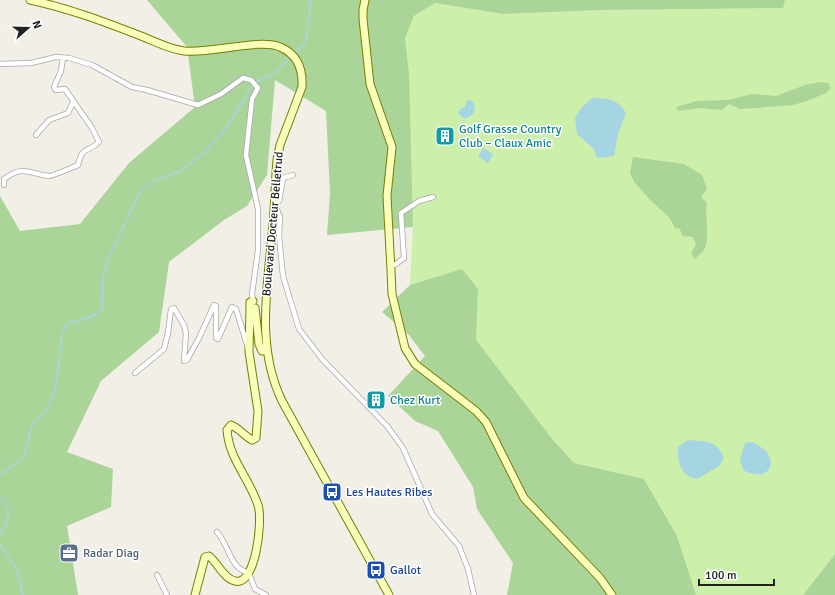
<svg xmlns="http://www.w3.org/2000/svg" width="835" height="595" viewBox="0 0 835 595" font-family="Signika,sans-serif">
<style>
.grass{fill:#ccefaa}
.forest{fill:#abd499}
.water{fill:#a5d5e3}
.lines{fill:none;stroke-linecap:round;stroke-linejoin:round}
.stream{stroke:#a5d5e3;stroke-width:1.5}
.street-casing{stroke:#a8a8a8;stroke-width:6}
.secondary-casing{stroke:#738000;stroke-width:9}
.street{stroke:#fff;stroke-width:4.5}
.secondary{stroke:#fbfeb9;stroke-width:7}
.labels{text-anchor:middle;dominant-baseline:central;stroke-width:3;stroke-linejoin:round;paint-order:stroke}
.culture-label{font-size:12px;fill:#0d838f;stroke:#fff;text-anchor:start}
.street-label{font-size:12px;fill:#212121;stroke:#fff}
.transit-label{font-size:12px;fill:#164399;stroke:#fff;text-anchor:start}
.service-label{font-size:12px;fill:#4e5e75;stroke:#fff;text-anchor:start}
</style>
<rect width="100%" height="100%" fill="#f2efe7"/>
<path class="grass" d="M785 0H835V554L803 595H696L677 536 644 479 574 463 553 440 475 340 478 289 462 270 410 285 413 227 405 38 414 16 435 3 503 14 602 10 782 8Z"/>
<path class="forest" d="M147 0H785L783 8 602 10 503 14 435 3 414 16 405 38 409 75 413 227 327 235 330 193 326 111 275 80 267 175 247 206 224 220 169 262 159 332 101 381 67 452 113 469 111 507 67 526 78 595H0V196L20 231 80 224 129 163 195 107 187 47Z
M820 82 828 83 831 88 826 93 807 101 793 105 740 109 729 104 722 110 701 108 678 111 676 107 697 101 728 100 752 94 776 96 805 85Z
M633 157 684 164 702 175 707 189 701 197 707 203C704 216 711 238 704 250 702 253 697 256 695 259L691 253 696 245 693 237 682 236 680 229 675 228 669 217 651 201 634 182 630 173Z
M462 269 478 289 476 340 553 440 574 463 644 479 677 536 696 595H507L513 563 477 509 473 487 438 431 415 421 388 396 425 356 409 335 382 312 410 285Z
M835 554V595H803Z"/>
<path class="water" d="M592 98C607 98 618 99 626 113L618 134 614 156 597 158 594 149 577 134 575 118 581 108Z
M467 100 473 101 475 107 473 114 465 119 458 114 460 109 465 107Z
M483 148 493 154 488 163 478 156Z
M688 440C706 442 716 439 724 458L719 466 697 479C680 476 678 463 678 447Z
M751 442C784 454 772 486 743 470L740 459 745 443Z"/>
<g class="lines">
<path class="stream" d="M297 51 306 42 311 0
M255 82 274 74 288 60
M0 475 24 457 32 425 45 413 56 388 62 333 68 323 88 318 102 310 103 277 108 259 140 192 152 182 181 171 208 149 226 128 253 85
M0 498C14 512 8 519 0 535
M0 544 17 570 23 595"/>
<defs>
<path id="street" d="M0 64 31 63 56 57 69 58 92 65 132 87 147 90 198 105 221 94 243 78 251 80 258 88 252 99 246 155 258 209V250L252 294 253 301
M36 135 49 120 68 113 73 102
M293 175 283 178 279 201 275 205 280 217 279 236 283 276 299 329 322 359 387 426 403 448 432 514 459 546 468 569 474 595
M4 185V179C25 164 28 174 49 176 52 176 74 167 78 165 83 144 87 154 99 142L92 128 65 89 56 90 54 87 61 71 63 58
M390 266 396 264 404 258 401 213 419 201 433 197
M135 373 164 349 168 333 171 309 174 308 184 325 186 333 184 361 187 360 199 338 214 305 216 306V338L218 339 232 307 236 309 248 348
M217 532C230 546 229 568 249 573L255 589 266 595
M157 575 167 595"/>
<path id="secondary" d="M30 0C68 8 105 22 141 36 154 41 169 49 184 51 211 54 260 38 280 47 297 54 303 69 302 87L280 145 277 160C275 182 275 203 273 224 268 285 255 345 282 401L389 595
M365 0 363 10V19L370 84 392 147 387 196 391 270 392 294 405 348 415 364 476 411 486 422 524 498 600 578 612 595
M255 308 259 344 262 351H266
M195 595 205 557 209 556C217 562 224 579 235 581 256 587 263 519 258 505 249 478 229 459 227 430L231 425C239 428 244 436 252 440L256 438 258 411 249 352 250 307V302L253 301"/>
</defs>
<use href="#street" class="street-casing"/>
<use href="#secondary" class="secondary-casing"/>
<use href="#street" class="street"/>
<use href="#secondary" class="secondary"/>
</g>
<defs>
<symbol id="building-square" viewBox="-11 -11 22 22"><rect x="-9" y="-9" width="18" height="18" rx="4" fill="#0f9aa8" stroke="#fff"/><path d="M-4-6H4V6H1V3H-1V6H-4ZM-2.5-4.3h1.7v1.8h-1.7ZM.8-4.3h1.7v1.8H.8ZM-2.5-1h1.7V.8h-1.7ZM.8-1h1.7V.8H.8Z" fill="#fff"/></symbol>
<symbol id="bus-square" viewBox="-11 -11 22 22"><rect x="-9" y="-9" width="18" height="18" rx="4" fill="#1a4fb4" stroke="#fff"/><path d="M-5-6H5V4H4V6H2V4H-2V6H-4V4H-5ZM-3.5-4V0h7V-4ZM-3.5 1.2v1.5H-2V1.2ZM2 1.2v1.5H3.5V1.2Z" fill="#fff"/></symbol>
<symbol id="office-square" viewBox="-11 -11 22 22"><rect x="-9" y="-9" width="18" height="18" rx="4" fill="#5c6f8a" stroke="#fff"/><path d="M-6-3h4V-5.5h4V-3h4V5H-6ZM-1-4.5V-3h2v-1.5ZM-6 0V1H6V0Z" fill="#fff"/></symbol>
</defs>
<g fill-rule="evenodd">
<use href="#building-square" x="434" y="125" width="22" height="22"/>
<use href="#building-square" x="365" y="389" width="22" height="22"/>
<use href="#bus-square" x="321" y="481" width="22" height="22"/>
<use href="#office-square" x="58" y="542" width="22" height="22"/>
<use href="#bus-square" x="365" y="559" width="22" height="22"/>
</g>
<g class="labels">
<g class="culture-label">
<text x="459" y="129">Golf Grasse Country<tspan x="459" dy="14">Club – Claux Amic</tspan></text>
<text x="390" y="400">Chez Kurt</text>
</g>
<g class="street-label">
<text transform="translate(273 224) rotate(-85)">Boulevard Docteur Belletrud</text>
</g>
<g class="transit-label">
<text x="346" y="492">Les Hautes Ribes</text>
<text x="390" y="570">Gallot</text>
</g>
<g class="service-label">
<text x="83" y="553">Radar Diag</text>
</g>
</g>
<g transform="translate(28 28) rotate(70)" stroke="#ffffff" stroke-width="3" paint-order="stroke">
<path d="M0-3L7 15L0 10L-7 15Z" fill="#212121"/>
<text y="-6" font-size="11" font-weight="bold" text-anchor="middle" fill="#212121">N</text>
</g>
<path d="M699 579v6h75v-6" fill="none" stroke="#212121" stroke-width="2"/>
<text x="705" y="579" font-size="12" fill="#212121" stroke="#ffffff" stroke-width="3" paint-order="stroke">100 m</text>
</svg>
